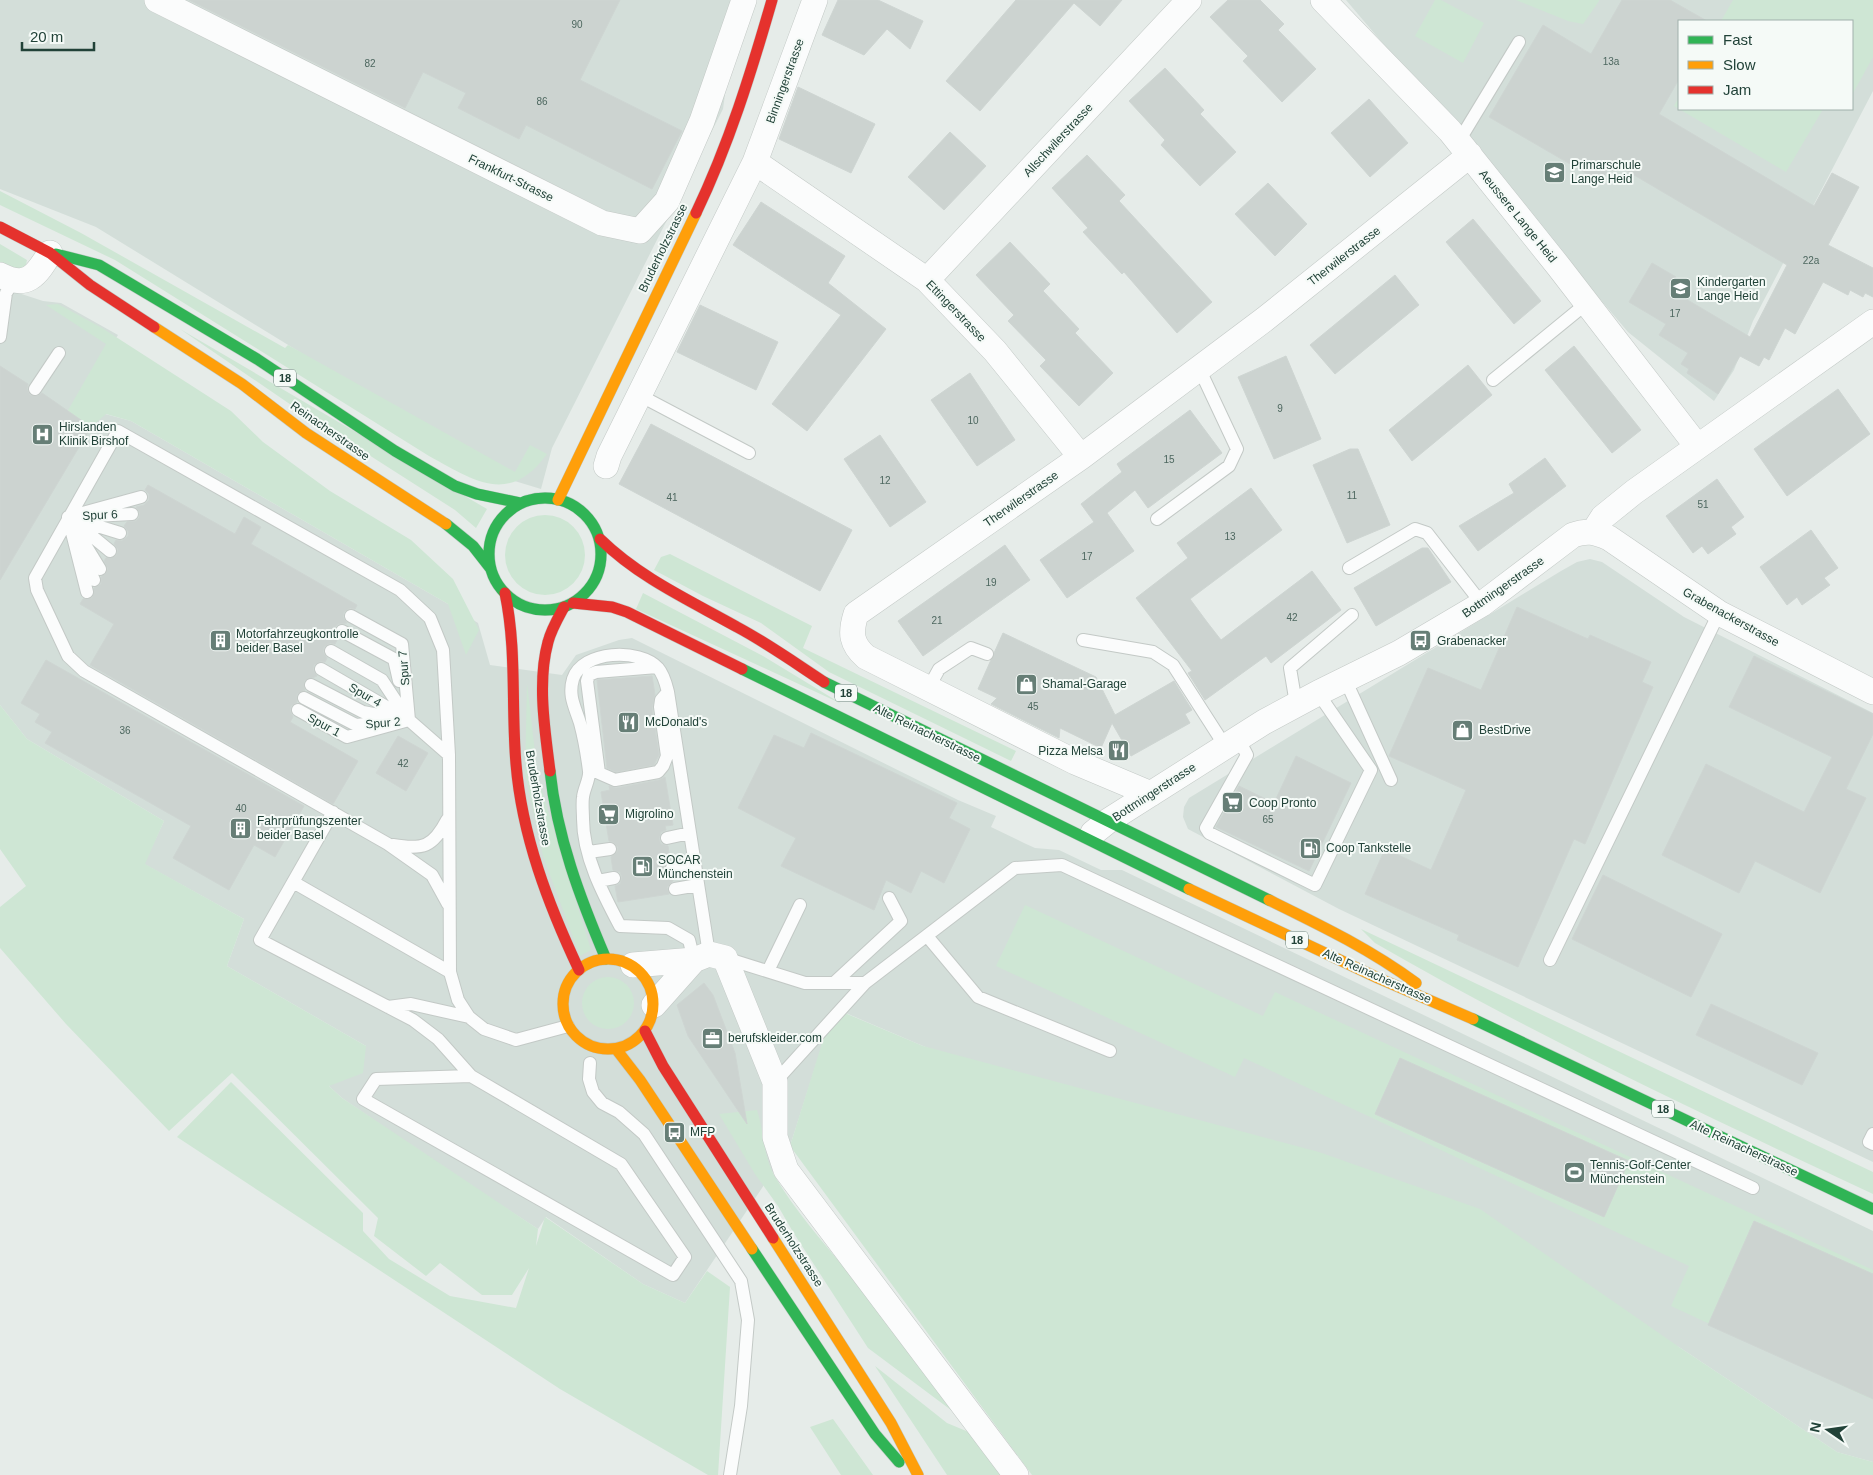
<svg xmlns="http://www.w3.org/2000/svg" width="1873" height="1475" viewBox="0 0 1873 1475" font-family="Helvetica,sans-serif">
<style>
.built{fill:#d3ded9;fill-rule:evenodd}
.green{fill:#cee6d4}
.building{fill:#ccd3d0;stroke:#ced5d2}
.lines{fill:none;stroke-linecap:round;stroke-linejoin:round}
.lane-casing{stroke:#c3c9c6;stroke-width:14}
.street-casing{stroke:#c3c9c6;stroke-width:26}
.fast-casing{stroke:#c1cac6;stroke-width:12}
.slow-casing{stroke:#c1cac6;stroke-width:12}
.jam-casing{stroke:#c1cac6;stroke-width:12}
.lane{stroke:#fbfcfc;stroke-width:12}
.street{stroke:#fbfcfc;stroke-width:25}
.fast{stroke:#30b455;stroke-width:11}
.slow{stroke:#ff9f0a;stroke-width:11}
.jam{stroke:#e5322d;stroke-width:11}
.labels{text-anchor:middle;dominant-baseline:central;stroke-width:4;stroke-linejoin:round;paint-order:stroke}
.number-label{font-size:10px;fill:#4d675f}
.shield{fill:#f5faf7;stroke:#617971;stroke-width:1}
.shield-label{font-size:11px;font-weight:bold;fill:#214238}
.street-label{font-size:12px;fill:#214238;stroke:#f5faf7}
.poi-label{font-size:12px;fill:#214238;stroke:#f5faf7;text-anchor:start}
</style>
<rect width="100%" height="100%" fill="#e6ece9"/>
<path class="built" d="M0 0H738L723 109 552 448 541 489 505 478 96 227 0 189Z
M1346 0H1873V91L1753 321 1734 370 1714 401 1628 332ZM1679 21H1852V109H1679Z
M0 287 43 301 61 303 118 335 68 412 105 414 131 421 448 604 478 623 490 665 562 675 576 655 619 640 632 638 640 642 958 800 996 816 991 827 1024 843 1035 848 1059 850 1101 870H1122L1873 1231V1462L1837 1452 1679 1347 923 1046 834 1008 790 1146 685 1303 643 1284 546 1217 538 1229 438 1164 342 1098 329 1086 366 1046 227 966 244 919 144 864 164 821 27 739 0 705Z
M1590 559 1602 562 1684 617 1873 713V1162L1339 909 1188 829 1183 817 1184 807 1189 798 1561 571 1577 562Z"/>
<path class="green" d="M1435 0H1441L1484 23 1463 63 1415 36Z
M1516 0H1599V1L1583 24 1568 21Z
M1733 0H1873V57L1852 95V21H1721Z
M1679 97V109H1823L1786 172 1674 106Z
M0 191 81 233 285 348 288 345 515 472 530 445 547 454C509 506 475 481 429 456L115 260 0 205Z
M0 244 27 260 25 269 0 267Z
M58 304 102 328 231 411 263 442 330 491 411 540 453 579 479 630 466 655 448 604 131 421 106 414 91 427 67 412 106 344 46 305Z
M180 329 487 509 476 528 455 510 297 409Z
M505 555a40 40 0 1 1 80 0a40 40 0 1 1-80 0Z
M670 554 812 626 803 648 1016 751 1011 761 829 672 761 623 703 596 654 570 661 557Z
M643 593 763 656 842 704 636 609Z
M527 683 538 778 591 950 580 956 543 856 525 773Z
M0 705 27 739 164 821 145 864 244 919 227 966 366 1046 363 1073 329 1086 342 1098 538 1229 536 1246 545 1217 643 1284 685 1303 707 1271 730 1287 718 1475H708L560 1389 177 1137 231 1082 363 1213V1231L389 1259 450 1296 516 1308 529 1268 512 1295H482L440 1263 426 1276 374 1236 378 1218 232 1073 169 1131 66 1024 0 948V907L26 886 0 849Z
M1025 905 1263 1016 1275 992 1873 1270V1400L1671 1306 1689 1266 1244 1058 1235 1077 996 966Z
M1361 929 1873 1172V1194C1704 1115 1536 1036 1375 943Z
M582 1003a26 26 0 1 1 52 0a26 26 0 1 1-52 0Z
M833 1008 923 1046 1319 1152 1480 1209 1679 1347 1837 1452 1873 1462V1475H1032L790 1146Z
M757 1110C764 1131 763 1155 774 1175 798 1216 833 1253 862 1289 896 1330 927 1374 959 1416L868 1348 793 1232 778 1206 755 1174 719 1114Z
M875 1366 947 1423 971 1433 1006 1475H947Z
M833 1419 873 1475H841L810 1427Z"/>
<path class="building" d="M189 0H620L580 80 682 131 652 189 526 125 519 139 458 108 466 93 423 72 405 108Z
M838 0H878L923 21 910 49 887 29 864 55 822 35Z
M1016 0H1122L1100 26 1074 3 980 111 946 81Z
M1228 0H1260L1284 24 1278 30 1316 69 1282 102 1243 61 1248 56 1210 17Z
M1622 0H1670L1707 21H1679V79L1659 114 1814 206 1832 173 1859 187 1828 245 1873 268V297L1865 293 1863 297 1850 290 1848 295 1823 282 1795 334 1785 328 1769 360 1764 357 1759 366 1740 356 1718 394 1687 373 1689 369 1681 364 1688 353 1659 335 1666 324 1629 302 1652 263 1676 277 1669 289 1750 337 1787 265 1612 162 1601 182 1489 117 1543 25 1591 54Z
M1165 68 1204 110 1200 114 1236 152 1200 186 1161 145 1165 140 1129 101Z
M798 87 875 124 851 173 779 139Z
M1369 99 1408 143 1370 177 1331 133Z
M950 132 986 166 944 210 908 177Z
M1087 155 1125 195 1119 201 1212 302 1177 333 1124 272 1122 274 1083 232 1088 228 1052 188Z
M1268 183 1307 224 1275 256 1235 214Z
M761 202 845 256 828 283 886 329 807 431 772 404 841 315 733 245Z
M1473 219 1541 301 1514 324 1446 242Z
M1010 242 1050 284 1043 291 1079 329 1075 333 1113 373 1079 406 1040 366 1046 360 1008 321 1014 315 976 275Z
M1395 275 1419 305 1335 374 1310 345Z
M700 305 778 342 756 390 677 352Z
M1574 346 1641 430 1612 453 1545 370Z
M1286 356 1321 439 1274 459 1238 377Z
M1468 365 1492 395 1412 461 1389 430Z
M0 366 28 384 27 389 30 395 38 396 42 393 91 427 0 580Z
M970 373 1015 440 977 466 931 400Z
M1838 389 1870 434 1787 496 1754 449Z
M1190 410 1222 453 1148 508 1135 490 1107 513 1134 551 1067 598 1040 560 1094 522 1081 504 1122 472 1117 464Z
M651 424 852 530 820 591 619 484Z
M880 435 926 502 890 527 844 459Z
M1350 449H1358L1390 525 1347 543 1313 465Z
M1545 458 1566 486 1478 551 1459 526 1514 493 1509 484Z
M1717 479 1744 517 1731 527 1736 534 1708 554 1702 546 1693 553 1666 516Z
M148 485 235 534 244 517 261 527 251 544 357 605 355 609 350 608 344 612 343 617 347 623 338 624 335 627 334 632 338 638 335 644 330 643 324 647 323 652 327 658 325 662 321 661 314 665 313 669 317 676 304 681 305 690 297 694V702L291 706 290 710 293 717 290 722 358 761 333 804 90 665 114 624 80 604 83 599 92 598 94 588 101 584V577L108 569 104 561 106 558 116 556 118 549 114 544 116 540 122 541 128 536V531L124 526 127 522 136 521 139 518 140 513 136 507 144 505 149 500V494L145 490Z
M1251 488 1282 530 1190 599 1207 622 1221 640 1312 571 1341 610 1271 663 1266 656 1205 700 1188 673 1192 671 1136 598 1188 558 1177 543Z
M1811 530 1838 568 1824 578 1830 585 1802 605 1797 597 1787 605 1760 567Z
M1005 545 1030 580 923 656 898 621Z
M1422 548H1428L1451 582 1376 626 1354 588Z
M1517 607 1588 639 1590 635 1651 662 1642 682 1653 687 1585 844 1574 839 1518 967 1457 940 1459 935 1365 894 1385 849 1431 870 1466 790 1389 756 1428 668 1481 690Z
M1003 633 1096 677 1115 715 1174 681 1192 710 1185 714 1190 723 1131 756 1112 723 1101 748 1060 728 1059 738 991 704 997 698 978 689Z
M1754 656 1873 714V734L1846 789 1866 798 1820 893 1755 861 1739 893 1662 855 1706 764 1804 812 1832 757 1729 707Z
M46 660 304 806 275 857 254 845 229 890 173 858 191 826 45 743 52 732 35 722 40 714 21 703Z
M652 676 655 695 652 708 659 755 654 765 616 772 607 768 597 680Z
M811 733 957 803 949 818 970 829 944 883 921 871 911 893 886 880 874 910 781 866 796 838 738 808 774 735 804 748Z
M398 736 428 753 406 791 376 773Z
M1296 756 1351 783 1309 871 1216 827 1239 786 1274 803Z
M665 777 673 825 665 826 666 830 661 832 659 839 661 844 668 846 670 860 666 862 664 869 666 874 673 876V881L667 887 669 894 618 902 615 886 620 884 622 877 620 872 613 870 611 857 617 852 618 847 613 842 609 841 601 792 610 790 609 786 616 788 659 780Z
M1603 875 1722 934 1691 997 1572 939Z
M704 983 713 995 735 1053 747 1124 688 1036 677 1005Z
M1711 1004 1818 1053 1802 1085 1696 1035Z
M1400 1058 1629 1161 1604 1217 1375 1114Z
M1754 1221 1873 1274V1399L1708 1325Z"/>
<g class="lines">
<defs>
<path id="lane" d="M1459 141 1519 42
M0 337 6 293 13 282
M1493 380 1587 303
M35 389 59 353
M639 395 749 453
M93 516 132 514
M68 517 87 592
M68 517 141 497
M68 517 120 533
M1157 519 1229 466 1237 449 1199 368
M76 523 110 551
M75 528 100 569
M85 559 94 580
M1349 568 1415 529 1427 533 1482 604
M351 616 402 644 409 720
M342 631 394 659 399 681
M1083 640 1153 652 1173 665 1225 746
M331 651 382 680 407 718
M657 667 596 672 589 675 587 681 599 773 615 780 658 772 663 766 667 756 660 707 661 700 668 692
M321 669 409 720 449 755
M1345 679 1391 780
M311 685 363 712 399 719
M928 689 939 669 971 648 987 654
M304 698 356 725 376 723
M1296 704 1290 668 1352 615
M298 710 347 737 409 720
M1238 738 1247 755 1206 828 1209 833 1315 885 1371 770 1318 693
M333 812 260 940 413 1020 438 1039 471 1076 621 1164 685 1257 673 1275 363 1099 376 1079 471 1076
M667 838 690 833
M393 845C423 850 433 847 447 820
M589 852 610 849
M672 868 695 864
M598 881 614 878
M293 882 450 972
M675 889 698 885
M448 904 432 875 388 844 84 671 68 656 37 590 35 578 118 431 400 590 430 618 443 650 449 755 450 972 458 1000 469 1017 484 1029 516 1040 568 1026
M927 936 978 997 1110 1051
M725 958 805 983H865
M694 960 689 940 668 928 620 926C603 894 583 856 583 819 583 812 582 804 583 797 584 788 590 779 589 771 587 755 584 738 580 723 575 707 568 696 573 679 582 650 640 648 658 668 664 675 666 684 668 692L709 954
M1550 960 1719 613
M768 971 800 905
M834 983 901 921 889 898
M388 1007 411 1004 469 1017
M590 1063 589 1079 593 1092 602 1103 619 1112 644 1134 741 1281 748 1320 741 1406 730 1475
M775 1082 865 983 1015 868 1062 865 1753 1188
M1873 1134 1869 1142 1873 1144"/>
<path id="street" d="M157 0 602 223 640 231 667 201 702 121 744 0
M1323 0 1450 131 1559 267 1697 446
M755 162 927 280 995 351 1081 457
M0 275C27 289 36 276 50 253
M927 280 1189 0
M606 466 609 456 755 162 815 0
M1594 531 1603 517 1634 492 1873 322
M1151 794 1075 762 866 657C851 644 850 633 856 614L1081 457 1265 319 1470 155
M1093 833 1108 821 1264 722 1318 693 1399 653 1482 604 1573 535C1588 530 1595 532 1609 538L1719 613 1873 692
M633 965 694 960 709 954 725 958 775 1082V1137L786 1170 1016 1475
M654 1005 694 960"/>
<path id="fast" d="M56 254 99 265 257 359 395 451 455 486 477 494 520 503
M489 554a56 56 0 1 1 112 0a56 56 0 1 1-112 0Z
M446 524 473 546 491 569
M742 669 1189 889
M824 682 1269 900
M550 771C557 837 580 898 606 959
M1473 1019 1873 1209
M752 1249 875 1434 899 1462"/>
<path id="slow" d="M154 327 242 384 306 433 446 524
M558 500 696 213
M1189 889 1378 978 1473 1019
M1269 900C1320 925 1370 949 1416 983
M563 1004a45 45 0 1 1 90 0a45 45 0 1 1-90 0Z
M616 1049 640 1080 752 1249
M773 1238 891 1423 918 1475"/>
<path id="jam" d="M696 213C729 144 751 73 772 0
M0 227 50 253 90 285 154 327
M600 539C640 578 689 600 737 627 767 643 795 663 824 682
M505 593C517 650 511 706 516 764 522 836 548 904 579 970
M573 603 612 607 627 612 742 669
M550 771C545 731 537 682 548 642 551 630 558 618 564 607
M645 1031 663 1066 773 1238"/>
</defs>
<use href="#lane" class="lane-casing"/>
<use href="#street" class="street-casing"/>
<use href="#fast" class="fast-casing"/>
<use href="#slow" class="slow-casing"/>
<use href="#jam" class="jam-casing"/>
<use href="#lane" class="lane"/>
<use href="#street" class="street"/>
<use href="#fast" class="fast"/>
<use href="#slow" class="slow"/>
<use href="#jam" class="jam"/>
</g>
<defs>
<symbol id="school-square" viewBox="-11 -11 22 22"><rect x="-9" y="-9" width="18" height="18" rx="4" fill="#667e76" stroke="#f5faf7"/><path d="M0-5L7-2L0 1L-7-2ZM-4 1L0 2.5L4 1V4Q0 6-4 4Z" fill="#fff"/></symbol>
<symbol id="hospital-square" viewBox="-11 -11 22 22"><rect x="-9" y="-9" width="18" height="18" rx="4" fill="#667e76" stroke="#f5faf7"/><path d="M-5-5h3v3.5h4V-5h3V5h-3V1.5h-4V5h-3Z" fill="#fff"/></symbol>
<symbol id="building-square" viewBox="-11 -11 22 22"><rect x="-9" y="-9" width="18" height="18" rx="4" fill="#667e76" stroke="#f5faf7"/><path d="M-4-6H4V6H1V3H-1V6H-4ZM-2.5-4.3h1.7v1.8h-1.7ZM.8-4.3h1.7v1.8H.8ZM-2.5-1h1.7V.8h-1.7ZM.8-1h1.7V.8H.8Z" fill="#fff"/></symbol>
<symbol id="bus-square" viewBox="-11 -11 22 22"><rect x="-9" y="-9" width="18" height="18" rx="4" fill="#667e76" stroke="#f5faf7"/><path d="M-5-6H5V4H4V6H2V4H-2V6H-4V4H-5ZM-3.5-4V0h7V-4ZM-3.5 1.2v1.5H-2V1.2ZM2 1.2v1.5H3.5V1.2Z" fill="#fff"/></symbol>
<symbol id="shop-square" viewBox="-11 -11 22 22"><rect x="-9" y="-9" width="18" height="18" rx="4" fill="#667e76" stroke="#f5faf7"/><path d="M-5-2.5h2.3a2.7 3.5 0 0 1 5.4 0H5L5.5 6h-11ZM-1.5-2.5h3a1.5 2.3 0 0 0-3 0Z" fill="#fff"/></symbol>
<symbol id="restaurant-square" viewBox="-11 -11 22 22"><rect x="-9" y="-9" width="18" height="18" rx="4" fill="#667e76" stroke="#f5faf7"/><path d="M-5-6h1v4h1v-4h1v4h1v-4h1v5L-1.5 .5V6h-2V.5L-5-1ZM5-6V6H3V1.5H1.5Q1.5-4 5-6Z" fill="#fff"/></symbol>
<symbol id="supermarket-square" viewBox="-11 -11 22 22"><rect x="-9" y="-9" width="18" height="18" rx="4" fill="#667e76" stroke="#f5faf7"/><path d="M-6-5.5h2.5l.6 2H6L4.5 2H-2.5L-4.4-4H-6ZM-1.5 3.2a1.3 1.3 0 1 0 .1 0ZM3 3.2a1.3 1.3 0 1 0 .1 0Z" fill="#fff"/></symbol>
<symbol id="fuel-square" viewBox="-11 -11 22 22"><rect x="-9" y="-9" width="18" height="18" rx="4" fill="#667e76" stroke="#f5faf7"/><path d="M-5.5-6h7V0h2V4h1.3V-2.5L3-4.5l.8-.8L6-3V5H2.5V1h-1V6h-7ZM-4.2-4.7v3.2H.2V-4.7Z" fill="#fff"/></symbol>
<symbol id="office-square" viewBox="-11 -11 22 22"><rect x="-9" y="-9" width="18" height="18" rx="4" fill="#667e76" stroke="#f5faf7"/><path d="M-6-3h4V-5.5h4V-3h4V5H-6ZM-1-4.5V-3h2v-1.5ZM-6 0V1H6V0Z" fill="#fff"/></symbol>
<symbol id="stadium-square" viewBox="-11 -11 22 22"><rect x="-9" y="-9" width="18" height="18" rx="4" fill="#667e76" stroke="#f5faf7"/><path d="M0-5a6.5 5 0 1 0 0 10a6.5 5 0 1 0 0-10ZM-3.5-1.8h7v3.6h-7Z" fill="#fff"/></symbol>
</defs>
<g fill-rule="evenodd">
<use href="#school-square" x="1542" y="160" width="25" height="25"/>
<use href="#school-square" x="1668" y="276" width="25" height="25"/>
<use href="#hospital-square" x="30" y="422" width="25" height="25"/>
<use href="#building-square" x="208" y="628" width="25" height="25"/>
<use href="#bus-square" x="1408" y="628" width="25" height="25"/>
<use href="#shop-square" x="1014" y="672" width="25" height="25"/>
<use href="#restaurant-square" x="616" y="710" width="25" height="25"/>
<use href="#shop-square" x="1450" y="718" width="25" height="25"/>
<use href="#restaurant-square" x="1106" y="738" width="25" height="25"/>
<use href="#supermarket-square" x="1220" y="790" width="25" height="25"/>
<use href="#supermarket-square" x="596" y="802" width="25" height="25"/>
<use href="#building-square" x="228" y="816" width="25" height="25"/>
<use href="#fuel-square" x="1298" y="836" width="25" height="25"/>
<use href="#fuel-square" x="630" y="854" width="25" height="25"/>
<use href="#office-square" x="700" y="1026" width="25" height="25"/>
<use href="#bus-square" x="662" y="1120" width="25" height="25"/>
<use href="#stadium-square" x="1562" y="1160" width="25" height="25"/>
</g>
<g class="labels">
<g class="number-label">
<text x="577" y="24">90</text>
<text x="1611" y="61">13a</text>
<text x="370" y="63">82</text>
<text x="542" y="101">86</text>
<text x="1811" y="260">22a</text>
<text x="1675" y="313">17</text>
<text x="1280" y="408">9</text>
<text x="973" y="420">10</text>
<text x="1169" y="459">15</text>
<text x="885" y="480">12</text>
<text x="1352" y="495">11</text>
<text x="672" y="497">41</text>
<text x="1703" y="504">51</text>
<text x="1230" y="536">13</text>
<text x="1087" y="556">17</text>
<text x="991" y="582">19</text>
<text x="1292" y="617">42</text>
<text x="937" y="620">21</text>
<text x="1033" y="706">45</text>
<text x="125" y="730">36</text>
<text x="403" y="763">42</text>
<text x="241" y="808">40</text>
<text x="1268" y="819">65</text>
</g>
<g class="shield">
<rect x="274" y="369.5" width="22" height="17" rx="4"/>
<rect x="835" y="684.5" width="22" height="17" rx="4"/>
<rect x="1286" y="931.5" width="22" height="17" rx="4"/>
<rect x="1652" y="1100.5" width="22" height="17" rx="4"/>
</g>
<g class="shield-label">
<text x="285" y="378">18</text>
<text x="846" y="693">18</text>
<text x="1297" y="940">18</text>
<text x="1663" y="1109">18</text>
</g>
<g class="street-label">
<text transform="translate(785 81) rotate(-70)">Binningerstrasse</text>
<text transform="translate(1058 140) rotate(-47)">Allschwilerstrasse</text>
<text transform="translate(511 178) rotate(26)">Frankfurt-Strasse</text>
<text transform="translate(1518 216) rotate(51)">Aeussere Lange Heid</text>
<text transform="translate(663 248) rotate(-64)">Bruderholzstrasse</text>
<text transform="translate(1344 256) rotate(-38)">Therwilerstrasse</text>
<text transform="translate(956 311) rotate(46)">Ettingerstrasse</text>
<text transform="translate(330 431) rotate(35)">Reinacherstrasse</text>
<text transform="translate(1021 499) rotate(-35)">Therwilerstrasse</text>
<text transform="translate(100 515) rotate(-3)">Spur 6</text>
<text transform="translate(1503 587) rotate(-35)">Bottmingerstrasse</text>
<text transform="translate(1731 617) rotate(29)">Grabenackerstrasse</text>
<text transform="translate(404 668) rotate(-95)">Spur 7</text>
<text transform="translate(365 695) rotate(30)">Spur 4</text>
<text transform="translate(383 723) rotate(-5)">Spur 2</text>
<text transform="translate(324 725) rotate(29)">Spur 1</text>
<text transform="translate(927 733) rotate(26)">Alte Reinacherstrasse</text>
<text transform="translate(1154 792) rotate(-33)">Bottmingerstrasse</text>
<text transform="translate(538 798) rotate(80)">Bruderholzstrasse</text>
<text transform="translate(1377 976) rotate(24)">Alte Reinacherstrasse</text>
<text transform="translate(1744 1148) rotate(25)">Alte Reinacherstrasse</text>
<text transform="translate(794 1245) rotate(57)">Bruderholzstrasse</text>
</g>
<g class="poi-label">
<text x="1571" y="165">Primarschule<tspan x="1571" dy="14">Lange Heid</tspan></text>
<text x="1697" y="282">Kindergarten<tspan x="1697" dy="14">Lange Heid</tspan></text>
<text x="59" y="427">Hirslanden<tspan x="59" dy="14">Klinik Birshof</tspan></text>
<text x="236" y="634">Motorfahrzeugkontrolle<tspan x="236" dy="14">beider Basel</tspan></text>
<text x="1437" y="641">Grabenacker</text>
<text x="1042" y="684">Shamal-Garage</text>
<text x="645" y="722">McDonald's</text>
<text x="1479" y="730">BestDrive</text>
<text x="1103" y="751" text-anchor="end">Pizza Melsa</text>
<text x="1249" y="803">Coop Pronto</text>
<text x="625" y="814">Migrolino</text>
<text x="257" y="821">Fahrprüfungszenter<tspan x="257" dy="14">beider Basel</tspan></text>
<text x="1326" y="848">Coop Tankstelle</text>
<text x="658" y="860">SOCAR<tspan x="658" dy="14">Münchenstein</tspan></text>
<text x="728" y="1038">berufskleider.com</text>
<text x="690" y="1132">MFP</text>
<text x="1590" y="1165">Tennis-Golf-Center<tspan x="1590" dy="14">Münchenstein</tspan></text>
</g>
</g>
<rect x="1678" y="20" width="175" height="90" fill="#f5faf7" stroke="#a0b0ab"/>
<rect x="1688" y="36" width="25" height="8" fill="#30b455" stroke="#a0b0ab"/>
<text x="1723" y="45" font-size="15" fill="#214238">Fast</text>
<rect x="1688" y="61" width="25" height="8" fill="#ff9f0a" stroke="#a0b0ab"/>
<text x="1723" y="70" font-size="15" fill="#214238">Slow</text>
<rect x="1688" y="86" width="25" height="8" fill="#e5322d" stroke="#a0b0ab"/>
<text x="1723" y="95" font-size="15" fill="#214238">Jam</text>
<g transform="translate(1828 1430) rotate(283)" stroke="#f5faf7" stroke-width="4" paint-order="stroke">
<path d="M0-4L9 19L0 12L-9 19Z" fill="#214238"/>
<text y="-8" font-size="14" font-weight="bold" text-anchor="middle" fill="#214238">N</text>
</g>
<path d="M22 42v8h72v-8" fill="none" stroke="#214238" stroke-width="2.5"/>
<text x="30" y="42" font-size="15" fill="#214238" stroke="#f5faf7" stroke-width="4" paint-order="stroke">20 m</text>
</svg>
